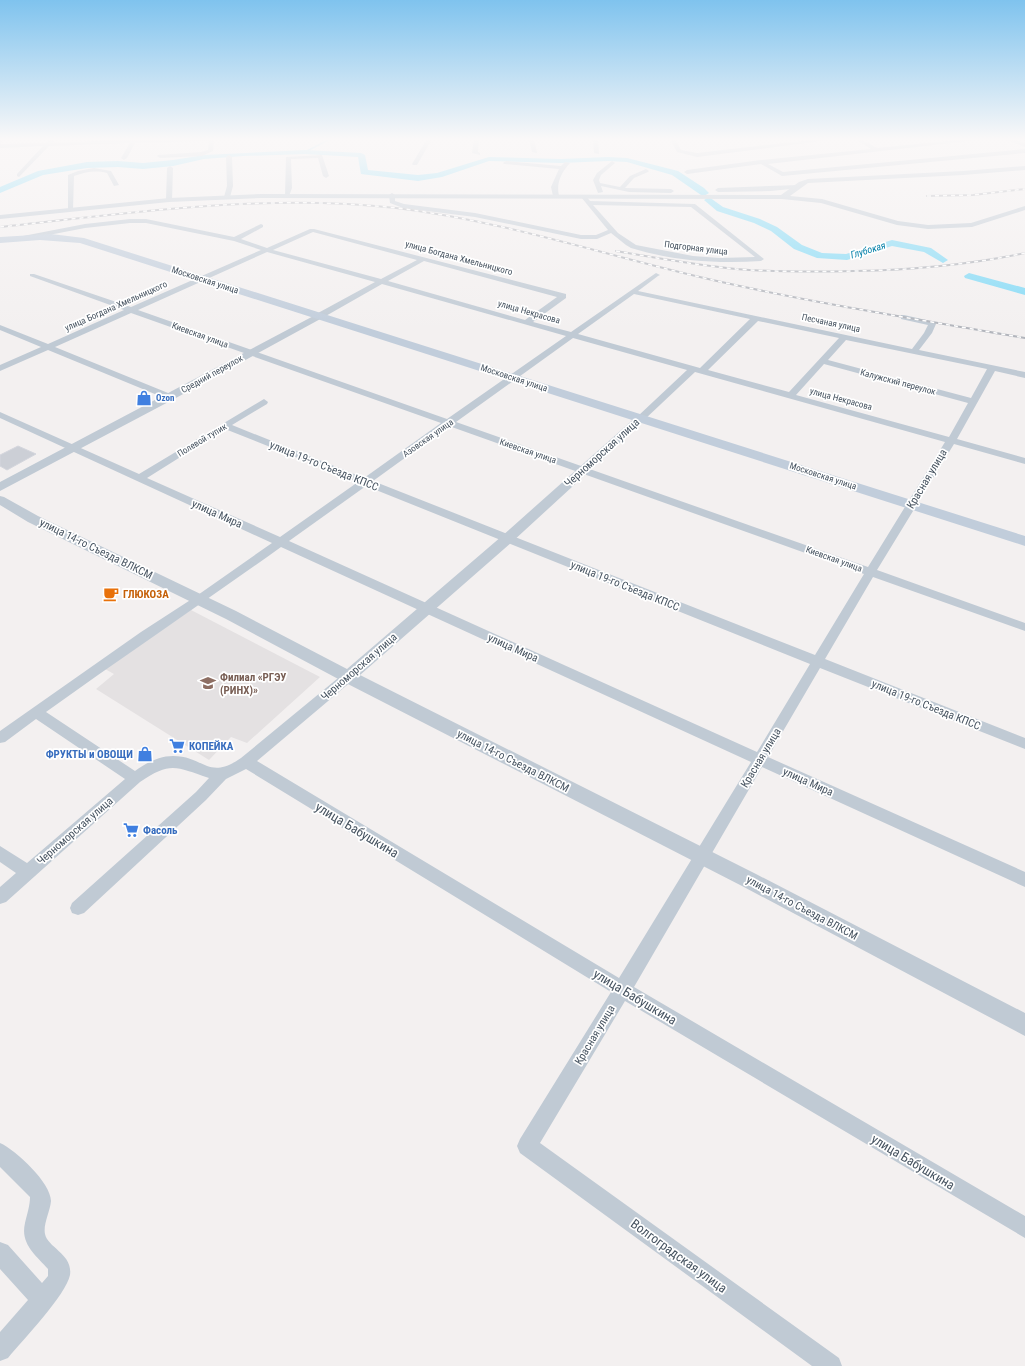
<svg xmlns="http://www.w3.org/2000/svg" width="1025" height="1366" viewBox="0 0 1025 1366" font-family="'Roboto Condensed',sans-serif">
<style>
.education{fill:#e4e1e2}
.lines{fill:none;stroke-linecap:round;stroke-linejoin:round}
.stream{stroke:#83daf6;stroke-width:1.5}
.river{fill:#83daf6;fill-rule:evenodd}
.building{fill:#cccfd6;stroke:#d4d6dd}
.minor{fill:#c0cad4;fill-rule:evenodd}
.tertiary{fill:#c0cad4;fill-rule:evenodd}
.secondary{fill:#c1cddb;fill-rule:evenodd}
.rail-casing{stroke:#b2b5bc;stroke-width:2}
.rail{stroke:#fff;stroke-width:1.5;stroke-dasharray:4;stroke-linecap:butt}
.labels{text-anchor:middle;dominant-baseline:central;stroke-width:3.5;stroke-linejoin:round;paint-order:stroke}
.far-street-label{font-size:9px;fill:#465360;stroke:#fff}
.far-shop-label{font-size:9px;font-weight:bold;fill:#366cbe;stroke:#fff;text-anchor:start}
.far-water-label{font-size:10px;font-style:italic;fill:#027fa8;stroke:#fff}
.street-label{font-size:11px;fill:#465360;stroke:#fff}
.food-label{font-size:11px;font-weight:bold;fill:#c56008;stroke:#fff;text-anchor:start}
.education-label{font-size:11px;font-weight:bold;fill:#785e54;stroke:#fff;text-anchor:start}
.shop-label{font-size:11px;font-weight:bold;fill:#366cbe;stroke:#fff;text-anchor:start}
.near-street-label{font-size:13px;fill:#465360;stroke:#fff}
</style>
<rect width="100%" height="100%" fill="#f3f0f0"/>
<path class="education" d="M191 610 320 677 247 743 231 737 209 760 96 689 114 674 105 669Z"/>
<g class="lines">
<path class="stream" d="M305 152 330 139"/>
<path class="river" d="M305 150 361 153 365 155 368 170 418 175 437 173 489 157 561 159 608 157 627 158 678 171 704 188 709 193 704 196 701 195 672 175 627 162 608 161 561 163 489 161 442 177 418 181 361 174 358 157 305 154 243 156 204 159 173 166 143 169 118 167 87 168 43 175 0 193V187L38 171 87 162 118 161 143 163 173 160 204 155Z
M709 197 723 207 760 219 777 227 802 245 822 253 846 254 892 240 931 248 948 260 943 263 924 252 892 246 847 260 817 258 794 249 771 231 754 223 717 211 704 200Z
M969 273 1025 288V295L965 278 964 276Z"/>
</g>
<path class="building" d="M18 446 36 454 7 470 0 466V455Z"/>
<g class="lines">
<path class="minor" d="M51 139 54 141 52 143 132 139H214L213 151 202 156 160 158 157 156 158 155 201 152 208 150 209 141 135 143 127 158 124 160 121 158 130 143 49 146 19 177 17 176V174L43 146 0 148V144L46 143Z
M427 139H432L417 165H413L412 164Z
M474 139H479L478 152 480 153V155L472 153Z
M529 139H534L537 153 532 152Z
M593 139H598L599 154 594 153Z
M670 139H675L681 150 697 153 819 139H837L697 157 677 152Z
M855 139H861L877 148 966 139H986L768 164 783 172 1025 149V153L782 176 761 164 687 174 684 172 687 170 761 160 871 149Z
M229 155 232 157 233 186 230 197 227 199 224 197 227 186 226 157Z
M322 155 329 176 326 178 323 176 318 158 291 159 292 188 289 196H285L286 157Z
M506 161 561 166 565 162 570 163C561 173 556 183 559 196L556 198 553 196 551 187 559 169 504 164 503 163Z
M612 161 615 163 601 175 599 180 600 183 620 187 630 176 646 169 649 171 648 172 634 178 625 188 671 189 674 191 671 193 629 192 601 186 603 192 598 193 593 180 597 173Z
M170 166 173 168 172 200 169 202 166 200 167 168Z
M94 168 111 171 119 185 114 186 107 173C95 170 85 172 74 176L73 210 68 211V175L78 171Z
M798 185 800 186V188L771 191 718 192 715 190 718 188Z
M392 193 395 195V201L404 204 475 213 581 235H596L608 230 581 197 582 196H586L590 201 695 204 764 259 761 261C718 264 673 261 631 248L626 245 611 233 597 239H581L475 217 403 208 390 203 389 195ZM593 205 691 207 755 257 720 258 693 256 636 245 618 233Z
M130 219H146L234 237 261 224 263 225V227L241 239 267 248 310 229H314L566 294V298L533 322 571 332 656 273 660 275 658 276 638 291 912 349 924 333 928 325 901 319V315H904L935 322 936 324 932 333 919 350 1025 372V378L995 371 957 439 1025 458V464L954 444 877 570 1025 623V631L873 577 825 659 1025 738V749L820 668 768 757 1025 872V887L762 767 634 987 1025 1216V1238L625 1001 540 1143 839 1358 842 1366H812L520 1153 517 1146 520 1139 611 992 246 769 226 779 206 800 84 913 78 915 72 913 70 908 72 903 196 792 209 778C176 767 171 761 140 782L6 902 0 904V887L16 873 0 862V846L27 863 125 779 36 719 5 742 0 743V731L141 632 195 597 272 543 0 418V412L139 474 264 399 268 402 267 404 232 425 364 478 441 423 131 313 55 347 173 395 174 397 173 399H167L48 350 0 371V365L41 347 0 330V325L48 344 124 310 30 276V274H34L131 307 261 250 234 241 146 223H130L85 228 23 240 20 238 23 236 85 224ZM313 232 417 260 381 279 273 250ZM267 252 375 282 318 313V317H324L382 284 566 336 447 419 138 310ZM424 261 557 297 525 320 388 281ZM634 294 750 319 700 368 578 334ZM758 321 839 338 789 392 708 370ZM573 338 687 370 638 416 636 418 638 420H644L695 372 945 442 868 567 456 422ZM846 340 987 369 971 398 828 360ZM824 364 968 403 949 437 796 395ZM449 426 864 574 815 655 373 481ZM225 429 358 482 280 537 147 478ZM366 486 810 664 757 752 289 541ZM281 547 751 762 619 978 257 761 353 680 354 677 353 674 348 672 343 674 241 758C208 781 204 756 173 756 159 756 146 763 135 771L46 712C124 656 203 603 281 547Z
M0 1143C16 1150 51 1183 51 1201 50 1212 43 1224 45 1234 48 1248 73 1254 70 1275 66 1295 23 1340 8 1358L0 1361V1332L28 1300 0 1269V1242L8 1245 42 1283 48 1276V1269C36 1255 20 1244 25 1223 27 1214 30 1206 30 1197L0 1167Z"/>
<path class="tertiary" d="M1004 139H1014L1025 143V147Z
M1025 166V170L963 175 808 183 790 196 822 199 898 221 928 225 971 223 1025 206V210L972 227 928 229 897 225 821 203 782 199 261 198 169 202 0 219V215L169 198 261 194 781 195 799 182 808 179 963 171Z
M321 312 324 313 326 315 324 317 174 399 0 491V482Z
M641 415 647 418 645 420 512 542 360 675 756 874 1025 1013V1036L742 886 342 681 226 619 28 522 0 505V496L4 497 38 516 236 611 347 669 502 536 637 416Z"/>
<path class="secondary" d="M0 139H6L0 144Z
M51 234 84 238 1025 536V546L80 243 40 240 0 243V237Z"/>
<defs>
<path id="rail" d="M927 196 973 195 1025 189
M0 227C131 213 264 193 396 208 505 221 610 257 717 281 819 304 922 320 1025 338
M616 251C656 258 696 265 736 269 775 272 814 272 854 271 912 270 968 265 1025 253"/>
</defs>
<use href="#rail" class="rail-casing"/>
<use href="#rail" class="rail"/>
</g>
<linearGradient id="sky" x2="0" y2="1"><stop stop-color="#7fc3ee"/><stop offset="0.42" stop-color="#faf8f8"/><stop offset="1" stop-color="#faf8f8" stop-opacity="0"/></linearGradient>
<rect width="1025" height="331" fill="url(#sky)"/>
<defs>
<symbol id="shop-bare" viewBox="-9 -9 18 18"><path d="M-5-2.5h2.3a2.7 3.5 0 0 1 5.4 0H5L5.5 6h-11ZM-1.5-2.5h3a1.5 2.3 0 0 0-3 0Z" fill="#3f7fe0" stroke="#fff" stroke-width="2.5" paint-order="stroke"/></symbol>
<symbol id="cafe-bare" viewBox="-9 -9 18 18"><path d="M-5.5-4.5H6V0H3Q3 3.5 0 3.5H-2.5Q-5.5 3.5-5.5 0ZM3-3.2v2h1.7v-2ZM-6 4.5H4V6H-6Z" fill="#e8710a" stroke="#fff" stroke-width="2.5" paint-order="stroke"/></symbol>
<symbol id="university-bare" viewBox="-9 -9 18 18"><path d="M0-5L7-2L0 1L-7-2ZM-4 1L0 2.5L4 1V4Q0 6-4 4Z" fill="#8d6e63" stroke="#fff" stroke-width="2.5" paint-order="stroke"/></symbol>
<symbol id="supermarket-bare" viewBox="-9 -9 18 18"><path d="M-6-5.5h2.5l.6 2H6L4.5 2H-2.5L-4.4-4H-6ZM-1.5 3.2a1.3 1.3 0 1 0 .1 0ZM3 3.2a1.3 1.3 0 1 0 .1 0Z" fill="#3f7fe0" stroke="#fff" stroke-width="2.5" paint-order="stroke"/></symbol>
</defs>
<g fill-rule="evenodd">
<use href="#shop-bare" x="133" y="387" width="22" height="22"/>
<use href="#cafe-bare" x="100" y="583" width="22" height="22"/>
<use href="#university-bare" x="197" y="672" width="22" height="22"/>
<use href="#supermarket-bare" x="166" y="735" width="22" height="22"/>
<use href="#shop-bare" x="134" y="743" width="22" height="22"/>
<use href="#supermarket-bare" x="120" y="819" width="22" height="22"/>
</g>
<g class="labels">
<g class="far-street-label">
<text transform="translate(696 248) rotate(7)">Подгорная улица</text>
<text transform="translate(459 258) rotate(15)">улица Богдана Хмельницкого</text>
<text transform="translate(205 280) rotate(18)">Московская улица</text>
<text transform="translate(116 306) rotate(-24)">улица Богдана Хмельницкого</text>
<text transform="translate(529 312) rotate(16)">улица Некрасова</text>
<text transform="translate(831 323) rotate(12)">Песчаная улица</text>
<text transform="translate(200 335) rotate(20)">Киевская улица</text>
<text transform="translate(212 374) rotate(-29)">Средний переулок</text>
<text transform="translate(514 378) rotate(18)">Московская улица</text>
<text transform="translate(898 382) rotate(15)">Калужский переулок</text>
<text transform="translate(841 399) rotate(15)">улица Некрасова</text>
<text transform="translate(428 438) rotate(-35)">Азовская улица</text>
<text transform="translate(202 440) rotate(-31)">Полевой тупик</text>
<text transform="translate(528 451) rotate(19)">Киевская улица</text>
<text transform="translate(823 476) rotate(18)">Московская улица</text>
<text transform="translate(834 559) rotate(20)">Киевская улица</text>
</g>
<g class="far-shop-label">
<text x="156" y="398">Ozon</text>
</g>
<g class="far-water-label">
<text transform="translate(868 250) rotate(-17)">Глубокая</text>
</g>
<g class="street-label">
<text transform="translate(602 453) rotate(-42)">Черноморская улица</text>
<text transform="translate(324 466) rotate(22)">улица 19-го Съезда КПСС</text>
<text transform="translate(927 479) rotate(-59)">Красная улица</text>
<text transform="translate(217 514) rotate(24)">улица Мира</text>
<text transform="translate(96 549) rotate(26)">улица 14-го Съезда ВЛКСМ</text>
<text transform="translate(625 586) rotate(22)">улица 19-го Съезда КПСС</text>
<text transform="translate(513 648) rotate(24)">улица Мира</text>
<text transform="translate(359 667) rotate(-41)">Черноморская улица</text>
<text transform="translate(926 705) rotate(22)">улица 19-го Съезда КПСС</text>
<text transform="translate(761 758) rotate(-59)">Красная улица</text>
<text transform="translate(513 761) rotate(27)">улица 14-го Съезда ВЛКСМ</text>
<text transform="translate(808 782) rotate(24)">улица Мира</text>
<text transform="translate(75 831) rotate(-41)">Черноморская улица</text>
<text transform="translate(802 908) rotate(28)">улица 14-го Съезда ВЛКСМ</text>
<text transform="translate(595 1035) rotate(-59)">Красная улица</text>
</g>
<g class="food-label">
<text x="123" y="594">ГЛЮКОЗА</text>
</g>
<g class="education-label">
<text x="220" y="677">Филиал «РГЭУ<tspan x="220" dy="13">(РИНХ)»</tspan></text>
</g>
<g class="shop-label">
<text x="189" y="746">КОПЕЙКА</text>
<text x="133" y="754" text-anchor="end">ФРУКТЫ и ОВОЩИ</text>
<text x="143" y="830">Фасоль</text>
</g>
<g class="near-street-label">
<text transform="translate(357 830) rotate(31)">улица Бабушкина</text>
<text transform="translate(635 997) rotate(31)">улица Бабушкина</text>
<text transform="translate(913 1162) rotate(31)">улица Бабушкина</text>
<text transform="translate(679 1256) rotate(36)">Волгоградская улица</text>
</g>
</g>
</svg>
